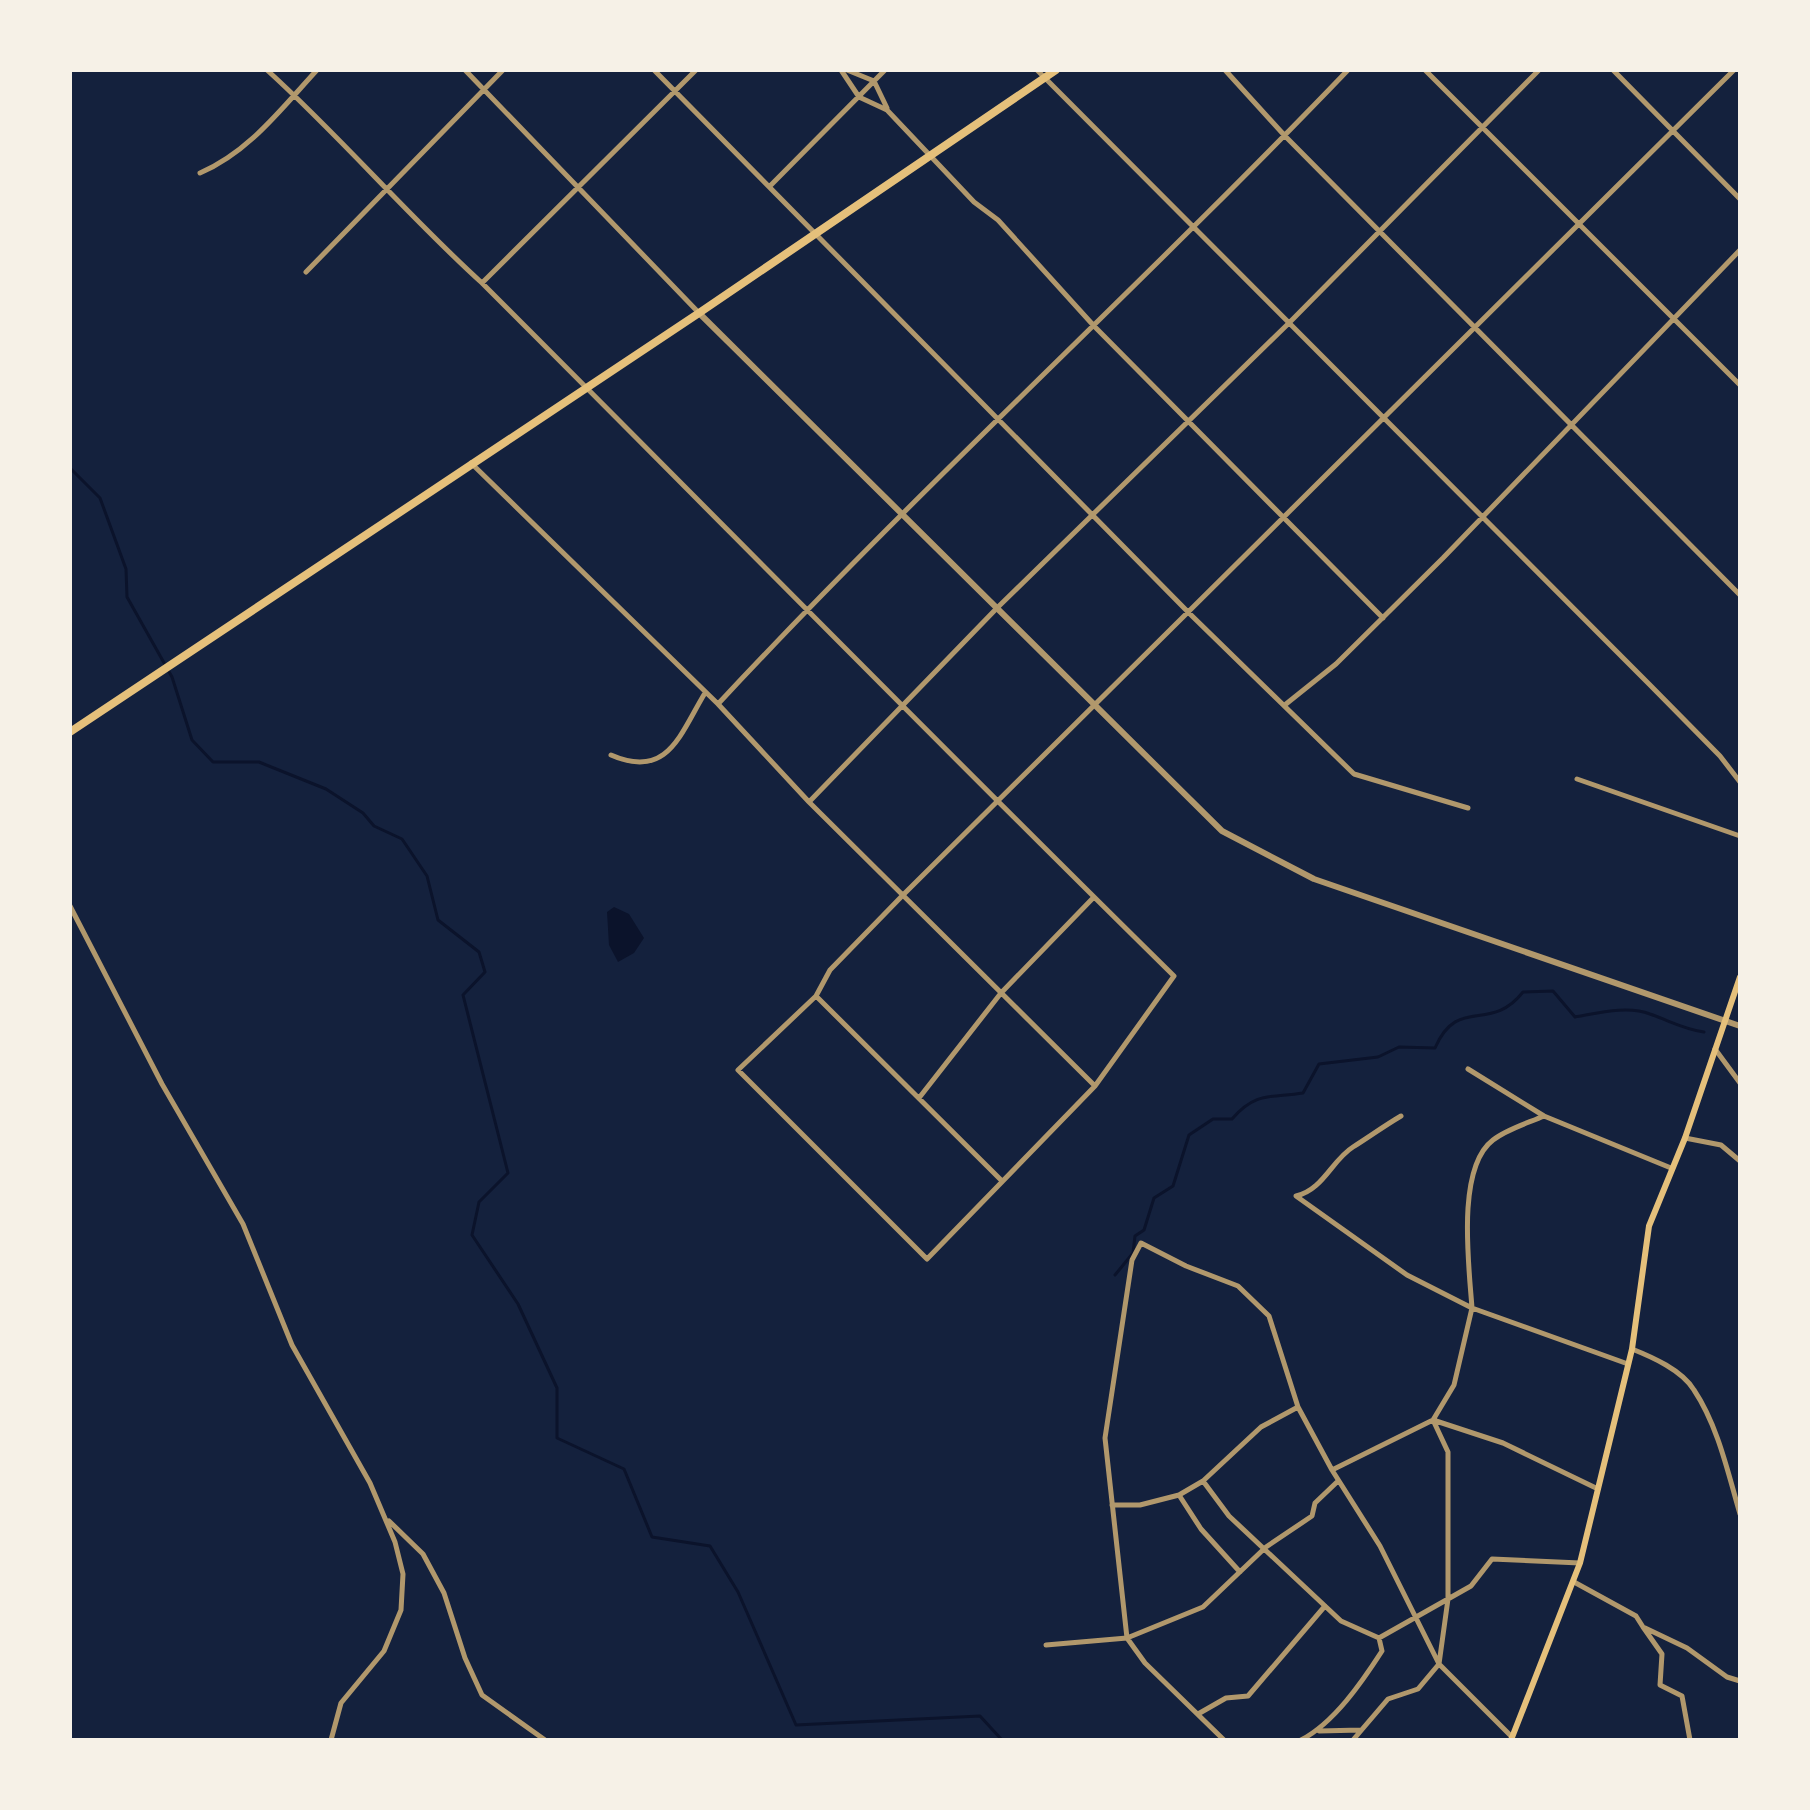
<svg xmlns="http://www.w3.org/2000/svg" width="1810" height="1810" viewBox="0 0 1810 1810" font-family="Inter,sans-serif">
<style>
.water{fill:#0b132b}
.lines{fill:none;stroke-linecap:round;stroke-linejoin:round}
.stream{stroke:#0b132b;stroke-width:3}
.minor{stroke:#b1986c;stroke-width:5}
.tertiary{stroke:#b1986c;stroke-width:6}
.secondary{stroke:#e5c07b;stroke-width:6}
.trunk{stroke:#e5c07b;stroke-width:8}
</style>
<rect width="100%" height="100%" fill="#14213d"/>
<path class="water" d="M614 907 629 914 644 938 634 953 618 962 609 945 607 912Z"/>
<g class="lines">
<path class="stream" d="M70 468 100 498 126 569 127 597 172 677 192 740 213 762H259L326 789 363 813 374 826 402 839 427 876 438 920 479 952 485 972 463 995 508 1173 479 1202 472 1235 518 1304 557 1388V1438L624 1469 652 1537 710 1546 738 1592 796 1725 980 1716 1002 1740
M1115 1275 1133 1253 1135 1236 1144 1230 1154 1198 1173 1186 1189 1135 1213 1119H1232C1256 1091 1272 1098 1303 1093L1319 1064 1378 1057 1399 1047 1435 1048C1458 995 1490 1034 1523 992L1553 991 1575 1017C1598 1013 1628 1005 1650 1014 1670 1021 1683 1029 1704 1032"/>
<path class="minor" d="M267 70C342 138 407 215 482 283 713 514 941 747 1174 976L1095 1086 927 1259 738 1070 816 996 830 970 903 895 1734 70
M465 70 699 313
M654 70 1189 613 1354 774 1468 808
M841 70 859 97 887 110 974 202 998 220 1094 326 1383 618
M847 70 874 81 887 108
M1037 70 1649 684 1720 756 1740 782
M1225 70 1285 136 1740 595
M1425 70 1740 385
M1613 70 1740 199
M200 173C249 152 281 109 317 70
M770 186 885 70
M306 272 503 70
M482 283 696 70
M471 463 718 704 809 802 1095 1086
M718 704C921 486 1142 285 1348 70
M1286 704 1336 664 1443 558 1740 250
M611 755C668 780 680 734 705 693
M1577 779 1740 836
M809 802 997 608 1289 323 1539 70
M70 906 162 1084 243 1224 292 1345 370 1483 395 1542 403 1574 401 1610 384 1651 341 1703 331 1740
M816 996 1001 1180
M1715 1049 1740 1083
M1468 1069 1544 1116 1671 1168
M919 1098 1001 993 1094 897
M1401 1116C1384 1126 1369 1137 1353 1147 1332 1160 1323 1190 1296 1196L1407 1275 1472 1308 1454 1385 1433 1420 1332 1470 1380 1546 1439 1664 1512 1737
M1544 1116C1528 1123 1507 1129 1493 1140 1456 1168 1469 1266 1472 1308L1628 1364
M1685 1138 1721 1145 1740 1161
M1632 1349C1652 1357 1682 1370 1694 1390 1718 1426 1728 1473 1740 1514
M1298 1407 1261 1427 1203 1481 1229 1516 1341 1621 1379 1638 1471 1586 1492 1559 1580 1563
M1332 1470 1298 1407 1269 1316 1238 1286 1186 1266 1141 1243 1132 1260 1105 1438 1127 1638 1203 1607 1266 1547 1312 1516 1315 1503 1337 1482
M1203 1481 1179 1495 1201 1529 1240 1572
M1112 1505H1140L1179 1495
M389 1521 423 1554 444 1593 465 1658 482 1695 545 1740
M1574 1582 1636 1616 1643 1627
M1046 1645 1127 1638 1145 1663 1224 1740
M1198 1714 1226 1698 1248 1696 1325 1606
M1319 1731 1361 1730
M1301 1740C1334 1723 1362 1682 1382 1651L1379 1638
M1353 1740 1388 1699 1418 1689 1439 1664 1448 1599V1452L1433 1420 1503 1443 1598 1489
M1690 1740 1682 1696 1660 1685 1662 1654 1643 1627 1687 1648 1727 1677 1740 1681"/>
<path class="tertiary" d="M699 313 1222 831 1314 879 1740 1026"/>
<path class="secondary" d="M1511 1740 1580 1563 1632 1349 1649 1226 1685 1138 1740 977"/>
<path class="trunk" d="M70 732 699 313 1056 70"/>
</g>
<rect width="1810" height="1810" fill="none" stroke="#f6f1e7" stroke-width="144"/>
</svg>
